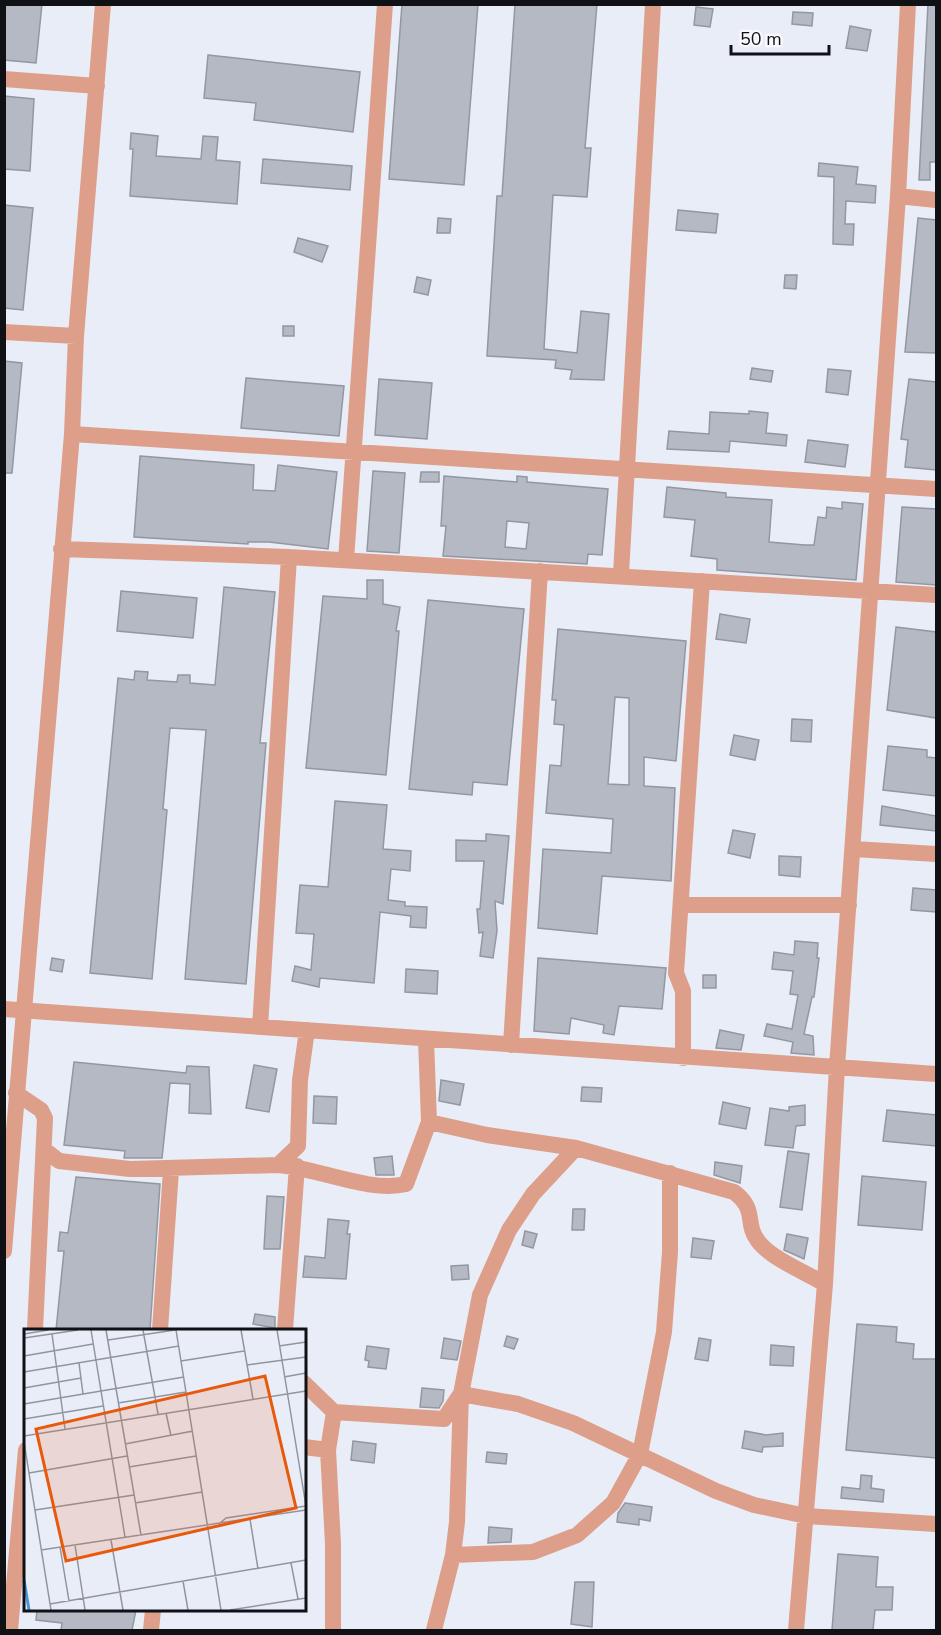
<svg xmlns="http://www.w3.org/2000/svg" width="941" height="1635" viewBox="0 0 941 1635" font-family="'Nunito Sans',sans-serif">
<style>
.building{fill:#b5b9c3;stroke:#9397a1;stroke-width:1.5;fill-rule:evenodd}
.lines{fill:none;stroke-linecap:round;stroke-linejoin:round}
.minor{stroke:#dd9f89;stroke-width:16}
.inset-river{fill:none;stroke:#4797d4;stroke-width:3}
.inset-road{fill:none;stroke:#92959d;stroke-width:1.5}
.view{fill:#e8590c;fill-opacity:0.15;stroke:#e8590c;stroke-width:3}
.inset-edge{fill:none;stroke:#0f1114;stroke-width:3}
</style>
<rect width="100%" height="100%" fill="#e9edf8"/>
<path class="building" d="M4 4H42L36 63 4 60Z
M402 4H478L464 185 389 179Z
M515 4H597L585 148H591L587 197 553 195 544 349 577 353 581 311 609 314 604 380 570 379 572 370 555 368 556 360 487 356 497 196H502Z
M928 4 936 5V162H930V180H919Z
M696 7 713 9 710 27 694 25Z
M793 12 813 13 812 26 792 24Z
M850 26 871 30 867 51 846 48Z
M208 55 360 72 353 132 254 120 256 103 204 98Z
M4 96 34 99 30 171 4 169Z
M131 133 158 136 156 156 201 159 203 136 218 137 216 160 240 162 237 204 130 196 133 149H130Z
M263 159 352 166 350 190 261 183Z
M819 163 858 167 856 184 876 186 875 203 846 201 845 224H854L853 245 833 244 834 177 818 176Z
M4 205 33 208 23 310 4 308Z
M678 210 718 214 716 233 676 230Z
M438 218 451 219 450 233H437Z
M918 218 936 220V353L905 352Z
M298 238 328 246 322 262 294 252Z
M785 275H797L796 289 784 288Z
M417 277 431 280 428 295 414 292Z
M283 326H294V336H283Z
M4 361 22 363 12 473H4Z
M752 368 773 371 771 382 750 379Z
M828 369 851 371 848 395 826 392Z
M246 378 344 386 339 436 241 428Z
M379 379 432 383 427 439 375 435Z
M909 379 936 382V470L905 467 908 440 901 439Z
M749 411 768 413 766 433 787 435 786 446 730 441 729 452 667 449 669 431 709 434 710 412 749 414Z
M808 440 848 445 845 467 805 462Z
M140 456 254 465 253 490 275 491 278 465 337 472 328 549 269 542H248V544L134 537Z
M373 471 405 473 399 553 367 551Z
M421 472H439V482H420Z
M444 476 517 482V476L527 477V482L608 489 602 555 588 554 587 564 443 556 446 526H441ZM507 521 529 523 526 549 505 547Z
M667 487 726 493V497L772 500 769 542 805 545H814L818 517 826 518 827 507 842 509V502L863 504 856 580 717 570V559L691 556 695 520 664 517Z
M902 507 936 509V585L896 582Z
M367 580H383V604L400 607 396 631H399L386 775 306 768 323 596 367 599Z
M224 587 275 592 260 743H266L246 984 185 979 206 730 170 728 163 809 167 810 152 979 90 973 118 678 134 680 135 671 148 672 147 680 177 682 178 675H190V683L215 685Z
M121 591 197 598 193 638 117 631Z
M428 600 524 609 507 785 473 782 472 795 409 789Z
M720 614 750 619 746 643 716 639Z
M896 627 936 632V718L887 710Z
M558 629 686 641 676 761 644 757V786L675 788 671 881 602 876 597 934 538 928 543 849 611 853 613 819 546 813 550 765 561 766 564 725 554 724 556 700H552ZM615 697 629 698V785L608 784Z
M792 719 812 720 811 742 791 741Z
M734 735 759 740 755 760 730 755Z
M888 746 927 750V757L936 758V796L883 790Z
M335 801 387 805 383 849 411 851 410 871 391 869 388 900 405 902V906L427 907 426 928 410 927 411 916 380 912 374 983 320 978 319 987 292 981 295 966 311 970 314 934 296 933 300 885 328 887Z
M882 806 936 816V831L880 825Z
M733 830 755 834 750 858 728 853Z
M486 834 509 836 503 904 495 901 497 931 493 958 480 956 483 932 479 933 477 909H480L484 861H456V840L486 841Z
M779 856 801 857 800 877 779 875Z
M913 888 936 890V912L911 910Z
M795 941 818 943 817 958H819L814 997H812L804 1034 813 1036 814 1055 791 1053 793 1042 764 1036 767 1024 792 1029 798 995 790 994 793 971 772 969 774 952 794 955Z
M52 958 64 960 62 972 50 970Z
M538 958 666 968 662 1009 619 1006 614 1035 603 1033 604 1025 571 1018 569 1034 534 1031Z
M406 969 438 971 437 994 405 992Z
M703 975H716V988H703Z
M720 1030 744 1035 741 1050 716 1048Z
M74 1062 186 1073 187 1066 209 1067 211 1114 189 1113 190 1084 170 1083 162 1158H124L125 1151 64 1145Z
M254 1065 277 1069 269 1112 246 1108Z
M441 1080 464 1084 460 1105 439 1101Z
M582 1087 602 1088 601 1102 581 1101Z
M314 1096 337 1097 336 1124 313 1123Z
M723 1102 750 1108 746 1129 719 1124Z
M805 1105V1125L796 1126 793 1148 765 1145 770 1108 789 1111V1107Z
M887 1110 936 1115V1146L883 1141Z
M788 1151 809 1154 802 1210 780 1207Z
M392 1156 394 1175H376L374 1158Z
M715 1162 742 1166 740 1183 714 1175Z
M862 1176 926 1182 922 1230 858 1225Z
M76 1177 160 1184 150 1330H56L64 1251H58L60 1232 68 1233Z
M267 1196 284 1197 280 1249H264Z
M573 1209H585L584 1230H572Z
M328 1219 349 1221 347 1234H350L346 1279 303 1277 305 1256 325 1258Z
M525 1231 537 1234 533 1248 522 1245Z
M787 1234 808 1238 804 1259 784 1250Z
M693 1238 714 1241 711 1259 691 1257Z
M468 1265 469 1279 452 1280 451 1266Z
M255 1314 275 1317V1328L253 1324Z
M857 1324 897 1327 896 1342 914 1344 913 1359H936V1458L846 1450Z
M507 1336 518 1339 514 1349 504 1346Z
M444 1338 461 1341 457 1360 441 1358Z
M699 1338 711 1340 708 1361 695 1359Z
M771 1345 794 1347 793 1366 770 1365Z
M367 1346 389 1349 386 1369 368 1367 369 1361 365 1360Z
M422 1388 444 1390 443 1401 439 1408 420 1407Z
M745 1431 766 1435 783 1433V1446L763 1447 762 1452 742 1448Z
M353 1441 376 1444 374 1463 351 1460Z
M487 1452 507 1454 506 1464 486 1462Z
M861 1475 872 1476 871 1488 884 1490 883 1502 841 1498 842 1487 860 1489Z
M625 1503 652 1507 650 1521 639 1519V1525L617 1522 618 1513Z
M489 1527 512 1529 511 1542 488 1543Z
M838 1554 878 1557 876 1587H893L892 1610H875L873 1630H832Z
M575 1582H594L592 1627 571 1624Z
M37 1610H136L132 1630H61L62 1623 36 1620Z"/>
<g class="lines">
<path class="minor" d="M4 79 97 86
M898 196 936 200
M4 332 76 336
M72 434 936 489
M61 549 289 557 936 595
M346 560 385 4
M621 574 653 4
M854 849 936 854
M682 905H849
M4 1009 936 1074
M260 1027 289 557
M511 1045 540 571
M683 1058V991L676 973 702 581
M16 1093 41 1110 45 1118 35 1330
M429 1122 487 1135 576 1148 734 1192C758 1210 744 1223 758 1241 770 1258 807 1273 825 1284
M45 1150 59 1161 130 1169 278 1165C318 1168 369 1193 406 1184L429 1122 426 1039
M278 1165 298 1146 300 1080 307 1030
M4 1251 72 434 76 336 103 4
M160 1330 171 1170
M285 1330 297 1166
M304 1383 334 1412 444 1419 460 1395
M461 1394 518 1404 573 1423 716 1491 754 1505 806 1516 936 1524
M304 1447 328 1450
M453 1555 533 1552 577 1535 613 1503 640 1454 664 1332 670 1252V1173
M10 1630 26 1450
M151 1630 153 1610
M333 1630V1544L328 1450 334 1412
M434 1630 453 1555 457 1522 461 1394 480 1295 509 1230 533 1194 576 1148
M796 1630 825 1284 837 1067 898 196 908 4"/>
</g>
<g transform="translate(24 1329)">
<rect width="282" height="282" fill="#e9edf8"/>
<path class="inset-river" d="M0 251 5 281"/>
<path class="inset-road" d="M67 1 101 208M82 1 117 206M119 1 134 85M152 1 197 281M217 1 229 70M253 1 282 177M0 5 24 1M28 5 41 100M0 9 54 1M84 11 151 1M255 17 282 13M0 27 69 15M157 32 220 22M55 34 59 65M223 36 282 28M0 43 155 17M260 48 282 44M0 59 57 49M94 74 162 63M0 75 160 48M142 84 147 107M0 90 79 77M0 107 282 62M0 113 27 281M101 115 169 102M105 138 172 127M5 144 103 127M111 174 178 163M11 181 110 166M226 190 234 240M195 195 202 189 282 177M87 211 99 281M51 216 61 281M36 218 45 272M17 221 282 181M267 234 274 270M159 252 164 281M26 275 282 231M206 281 282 269"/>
<path class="view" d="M241 47 272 179 42 232 12 100Z"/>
<rect width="282" height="282" class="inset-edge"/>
</g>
<rect width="941" height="1635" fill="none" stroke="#0f1114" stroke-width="12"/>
<path d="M731 45v9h98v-9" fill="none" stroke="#0f1114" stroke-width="3"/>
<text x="740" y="45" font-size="18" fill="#0f1114" stroke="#f9faff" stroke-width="4.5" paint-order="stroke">50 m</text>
</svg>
